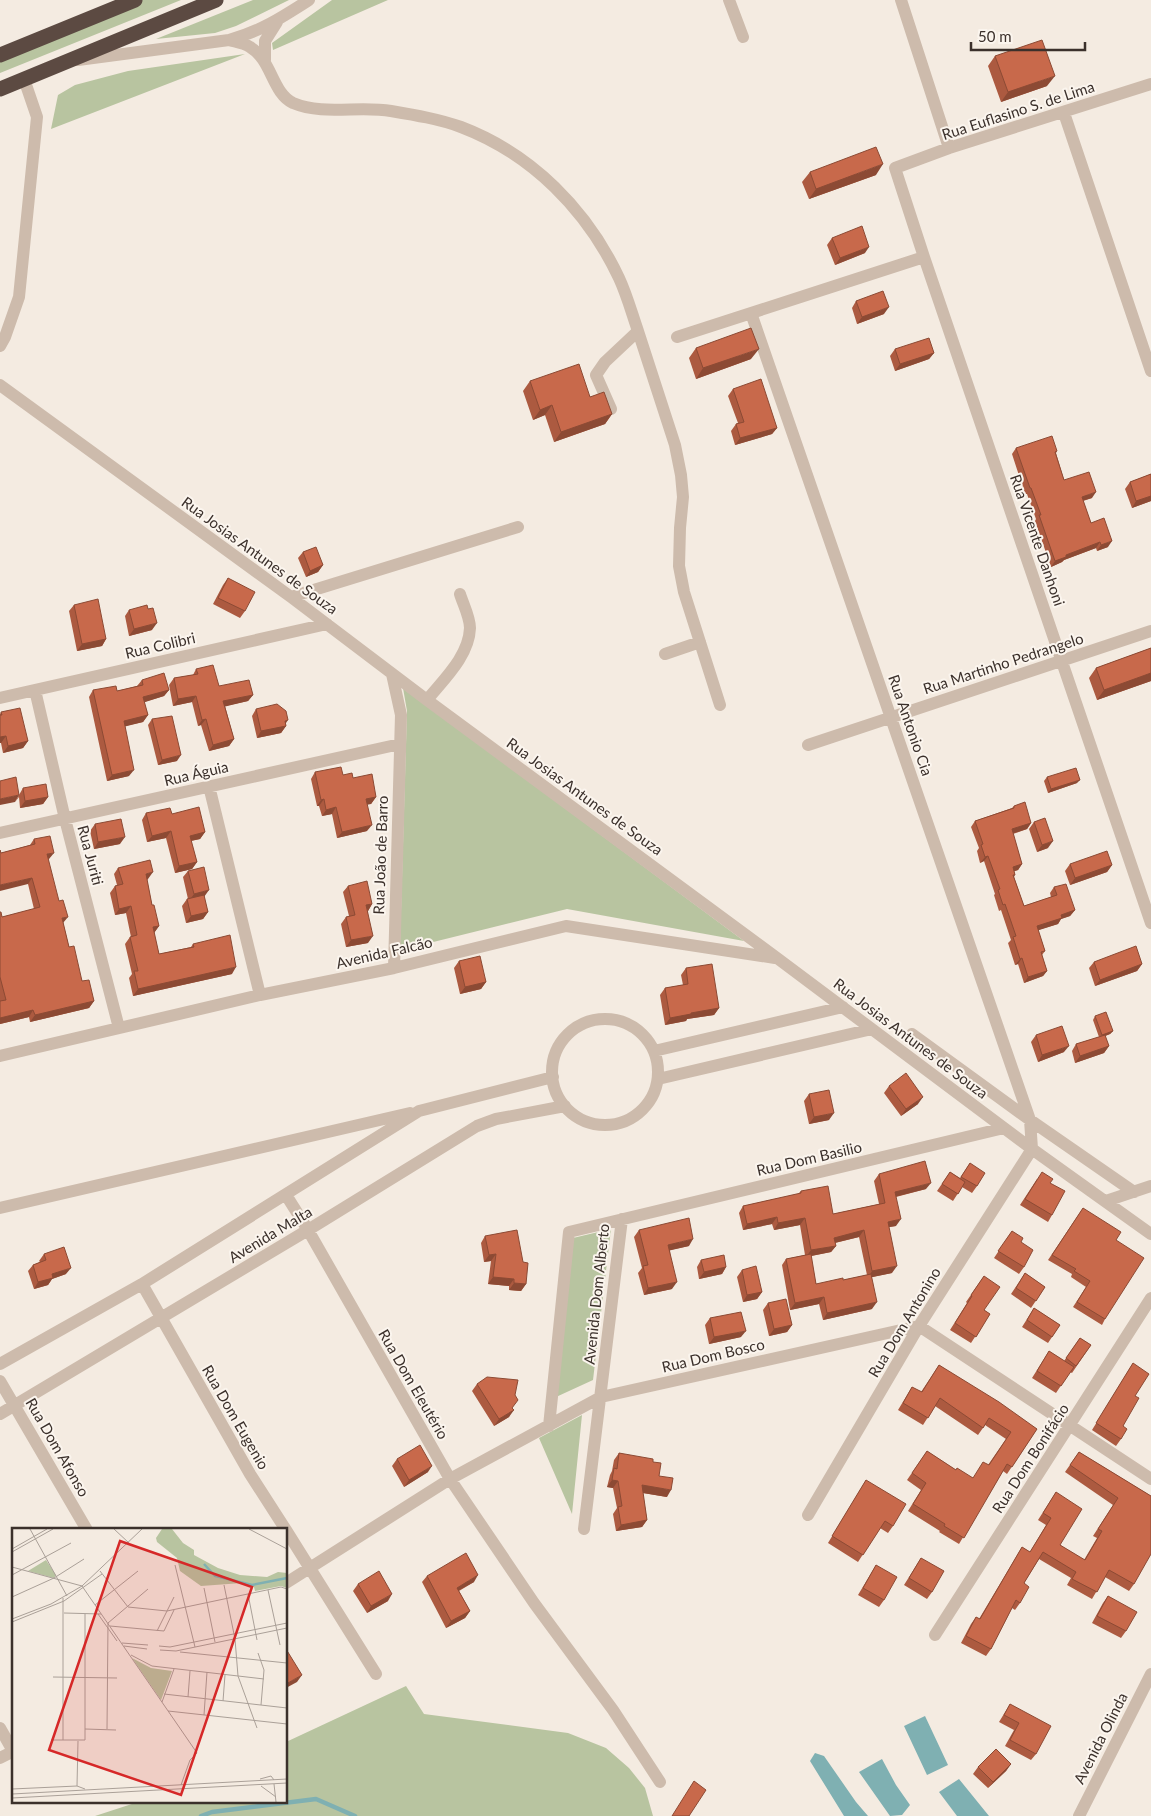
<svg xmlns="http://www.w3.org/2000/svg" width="1151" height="1816" viewBox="0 0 1151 1816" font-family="Lato,sans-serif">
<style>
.green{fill:#b8c4a0}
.water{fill:#7fb0b2}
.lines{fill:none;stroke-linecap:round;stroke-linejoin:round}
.stream{stroke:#7fb0b2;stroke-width:4.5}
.minor{stroke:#cdbbac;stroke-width:12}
.highway{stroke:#5c4a42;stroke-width:15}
.wall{fill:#ac5a40;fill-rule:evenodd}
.shaded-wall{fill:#8c4a34}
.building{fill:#c8694b;stroke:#8c4a34}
.labels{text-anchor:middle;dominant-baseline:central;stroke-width:4;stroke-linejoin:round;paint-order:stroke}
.street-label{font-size:15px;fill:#3b302b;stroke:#fbf5ee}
.inset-river{fill:none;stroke:#7fb0b2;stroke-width:2.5}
.inset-road{fill:none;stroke:#aaa098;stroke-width:1}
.view{fill:#d62828;fill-opacity:0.15;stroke:#d62828;stroke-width:2.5}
.inset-edge{fill:none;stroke:#3b302b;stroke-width:2.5}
</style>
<rect width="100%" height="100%" fill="#f4ebe1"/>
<path class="green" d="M141 0H181L0 73V57Z
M253 0H289L236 26 215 33 156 39Z
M332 0H388L273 50 272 43Z
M245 54 51 129 58 95 75 85 128 71Z
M403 688 744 941 567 909 405 949 400 945 407 711Z
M611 1229 593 1380 556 1397 573 1238Z
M582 1415 572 1514 539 1438Z
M406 1686 424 1714 568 1733 606 1748 629 1768 645 1788 653 1816H95L138 1802H286V1742Z"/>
<path class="water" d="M925 1716 948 1765 927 1775 904 1726Z
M815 1753 824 1756 856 1802 868 1816H844L810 1761Z
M882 1759 896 1785 910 1805 902 1815 890 1816 859 1772Z
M959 1779 989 1816H957L939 1792Z"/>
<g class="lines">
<path class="stream" d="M201 1816 212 1812 316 1799 355 1816"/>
<path class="minor" d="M729 0 743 37
M901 0 949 148
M229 40C236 42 244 43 250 47 272 60 272 93 293 103 324 116 359 105 391 111 415 115 439 119 461 127 532 154 587 210 619 278 627 295 632 314 638 331L605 362 596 375 611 409
M78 60 229 40C261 31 281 18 309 0
M265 60V41L277 22
M1151 84 949 148 895 168 924 257 1151 923
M1064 113 1151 371
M751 313 1030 1120 1032 1149 919 1326 808 1515
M638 331 675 445 681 475 683 497 680 528 679 566 684 592 720 705
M677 337 924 257
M0 346 5 337 19 297 37 117 24 79
M0 385 291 597 427 700 777 958 1032 1149 1151 1234
M291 597 518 527
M665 654 700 642
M392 674 401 715 394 968
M35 690 65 819 119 1028
M0 698 327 624
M427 700C444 679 469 656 470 628 470 617 463 604 460 594
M808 745 1151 631
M209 786 260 995
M0 833 400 744
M552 1072a53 53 0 1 1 106 0a53 53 0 1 1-106 0Z
M912 1034 1030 1120 1134 1192
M654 1051 843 1007
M0 1056 260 995 394 968 566 926 775 958
M658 1079 872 1029
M286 1195 308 1230 450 1479 534 1603 613 1710 660 1782
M1106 1201 1151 1186
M0 1208 410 1113
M142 1284 250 1474 286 1530
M0 1364 142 1284 419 1111 553 1077
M0 1381 87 1530
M0 1414 308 1230 477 1126 496 1119 565 1106
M549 1426 569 1232 1004 1128
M584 1529 622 1219
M286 1530 376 1674
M286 1583 450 1479 601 1397 919 1326 1151 1479
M935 1635 1151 1298
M0 1728 13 1751
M0 1758 14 1751
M1079 1816 1151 1674"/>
<path class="highway" d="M0 55 135 0
M0 89 216 0"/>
</g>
<path class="wall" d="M995 56 1047 86 1001 102 988 66Z
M810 172 876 175 809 199 802 182Z
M832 238 865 253 835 265 827 245Z
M856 301 884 314 857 324 852 308Z
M696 348 751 359 696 379 689 358Z
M895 349 934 353 929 359 895 371 890 356Z
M530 381 590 397 612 414 605 424 554 442 545 415 533 420 523 391Z
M733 389 777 428 772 434 735 445 731 431 736 424 738 423 728 396Z
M1016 448 1057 451 1056 453 1064 480 1092 498 1083 501 1091 523 1108 547 1097 551 1096 548 1064 560 1062 562 1051 567 1035 521 1036 519 1027 494H1025L1012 454Z
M1151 474V501L1132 508 1125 489 1130 482Z
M303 552 323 565 318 572 306 577 298 558Z
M228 578 245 611 240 618 213 604 223 585Z
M74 605 106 639 102 646 77 651 69 611Z
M148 609 152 630 129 636 125 616 129 610Z
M1151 648V681L1097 700 1089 678 1096 668Z
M196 669 219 686 253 695 248 701 225 706 234 739 229 746 209 751 201 725 198 726 192 702 173 706 169 685 174 678 193 675Z
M142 680 169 690 164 696 144 702 148 715 143 722 125 726 129 776 107 781 89 697 93 690 117 691 137 686Z
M256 709 286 724V726L281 733 257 738 252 716Z
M1 712 28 741 23 748 3 753 1 743H0V714Z
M152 719 177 761 158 765 148 725Z
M315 772 343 775 353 778 376 797 371 804H367V831L337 838 332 814 322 816 319 806H317L311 779Z
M1047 777 1077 783 1048 793 1044 781Z
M23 788 48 797 43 804 20 808 19 797 15 802Z
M1014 806 1031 823 1027 829 1013 834 1022 864 1018 870 1014 871 1015 875 1014 877 1024 906 1051 897 1050 893 1054 887 1075 910 1070 916 1061 919 1058 924 1038 930 1045 951 1042 955 1047 971 1043 976 1024 983 1018 964 1015 965 1008 943 1011 940 1001 910 999 911 994 895 995 894 984 861 980 863 977 851 979 848 971 827 975 821 1012 808Z
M146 813 172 814 205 832 200 839 191 841 197 862 192 869 175 873 166 838 147 842 142 820Z
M1034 822 1048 848 1037 852 1029 829Z
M95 824 120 844 94 849 90 831Z
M34 839 49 859 48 860 69 947 82 981 94 1001 89 1008 30 1022 29 1017 0 1024V912L2 917 34 909 28 884 1 853 30 845Z
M1070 864 1112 865 1107 872 1070 885 1065 871Z
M118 868 148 879 147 880 152 905 159 926 154 933 159 954 191 947 193 944 232 974 133 996 129 978 132 974 125 944 130 937H131L126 913 115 915 110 893 115 886 117 885 114 874Z
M188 871 204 897 208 912 203 919 186 923 182 906 187 899H188L183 877Z
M348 886 372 904 368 911V943L346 947 341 924 346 917 349 916 343 892Z
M459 961 486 982 481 989 460 994 454 968Z
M1094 962 1142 964 1137 971 1095 986 1089 968Z
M686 968 719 1008 714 1015 687 1019 686 1021 665 1025 660 995 665 988 683 985 681 975Z
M1095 1016 1113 1031 1110 1034 1105 1036 1109 1046 1104 1053 1075 1063 1072 1051 1076 1044 1099 1037 1093 1020Z
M1036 1035 1064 1052 1038 1062 1031 1042Z
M889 1086 918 1104 901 1116 884 1093Z
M809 1094 829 1120 809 1124 804 1101Z
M970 1163 977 1186 972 1193 962 1187 953 1201 937 1191 950 1172 960 1178Z
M879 1174 926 1189 896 1197V1226L889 1227 892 1273 872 1277V1309L823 1320 819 1304 790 1310 782 1265 786 1259 805 1255 800 1225 774 1230 772 1224 743 1230 739 1213 743 1206 798 1194 801 1191 833 1214 879 1204 874 1181ZM859 1237 867 1275 843 1280 816 1284 811 1256 831 1252 836 1246 835 1243Z
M1037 1179 1050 1183 1052 1215 1048 1222 1020 1205Z
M1083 1208 1116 1240 1105 1319 1102 1325 1073 1307 1086 1287 1071 1277 1072 1274 1048 1260Z
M639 1230 689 1246 670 1250 672 1289 644 1295 638 1273 642 1268 634 1237Z
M1012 1231 1021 1242 1024 1267 1019 1274 994 1258Z
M485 1236 526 1284 521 1291 509 1290V1286L488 1284 491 1261 484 1262 481 1243Z
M44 1254 66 1274 52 1279 48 1285 34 1289 28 1271 33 1265 40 1262 39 1261Z
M701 1260 726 1267 722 1274 699 1279 697 1267Z
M742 1270 762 1292 757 1299 743 1302 737 1277Z
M1025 1273 1045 1287 1031 1308 1011 1294Z
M984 1276V1310L990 1314 971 1343 950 1330 967 1303 966 1302Z
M768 1303 792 1325 787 1332 769 1336 763 1310Z
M1034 1308 1060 1325 1048 1343 1022 1327Z
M710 1318 741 1337 709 1344 705 1325Z
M1080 1338 1091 1345 1072 1373 1070 1372 1056 1393 1032 1378 1049 1351 1064 1361Z
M1133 1363 1135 1396 1123 1426 1121 1439 1116 1446 1092 1430Z
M939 1365 1037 1429 1007 1474 1003 1471 959 1544 939 1532 940 1531 908 1511 921 1490 907 1480 927 1451 956 1470 973 1478 988 1465 1006 1439 985 1425 978 1435 935 1406 923 1425 898 1410 912 1387 921 1392Z
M477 1384 512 1408 509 1417 494 1426 472 1391Z
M1079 1452 1151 1496 1134 1584 1129 1591 1105 1577 1092 1599 1067 1585 1071 1578 1039 1559 1024 1583 1020 1603 1015 1610 1012 1608 991 1649 986 1656 961 1643 971 1624 976 1617 979 1619 1022 1547 1030 1552 1046 1525 1038 1520 1056 1492 1060 1545 1084 1560 1097 1538 1093 1536 1113 1505 1065 1472Z
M619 1453 653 1462 659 1476 667 1497 643 1493 647 1520 642 1527 616 1531 613 1514 617 1508 613 1488 607 1487 610 1475 612 1471 614 1460Z
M397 1459 428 1472 404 1487 392 1466Z
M866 1480 893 1526 888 1533 880 1528 858 1562 828 1543Z
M921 1558 932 1592 927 1599 904 1585Z
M876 1565 884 1600 879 1607 858 1595Z
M427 1576 474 1582 459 1591 470 1611 465 1618 446 1628 422 1582Z
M358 1584 388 1601 367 1613 353 1591Z
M1108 1596 1126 1631 1121 1638 1092 1623 1103 1603Z
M1010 1704 1036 1754 1031 1760 1005 1746 1014 1730 999 1722Z
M1011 1764 1006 1771 988 1788 973 1774 978 1767Z"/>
<path class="shaded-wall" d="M1055 76 1047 86 1001 102 1008 92Z
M883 164 876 175 809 199 816 189Z
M869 247 865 253 835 265 840 258Z
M889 307 884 314 857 324 862 317Z
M759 349 751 359 696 379 703 368Z
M934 353 929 359 895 371 900 364Z
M552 405 545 415 533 420 540 410Z
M612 414 605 424 554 442 561 432Z
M777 428 772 434 735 445 740 438Z
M1096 492 1092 498 1078 502 1082 497Z
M1151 496V501L1132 508 1136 501Z
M1112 541 1108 547 1097 551 1101 545Z
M1100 542 1096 548 1064 560 1062 562 1051 567 1055 561 1066 555Z
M323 565 318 572 306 577 310 571Z
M157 623 152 630 129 636 134 629Z
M106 639 102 646 77 651 82 644Z
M1151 673V681L1097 700 1104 690Z
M169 690 164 696 139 704 143 697Z
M253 695 248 701 219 708 223 701Z
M196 696 192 702 173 706 178 699Z
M148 715 143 722 119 728 124 721Z
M206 719 201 725 198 726 202 720Z
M288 720 284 726H286L281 733 257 738 261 731 285 721Z
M6 736 1 743H0V737Z
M234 739 229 746 209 751 213 745Z
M28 741 23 748 3 753 8 746Z
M181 755 177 761 158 765 162 760Z
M134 770 129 776 107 781 112 775Z
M1080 780 1077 783 1048 793 1051 789Z
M19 795 15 802 0 805V799Z
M48 797 43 804 20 808 25 801Z
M376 797 371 804 361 806 366 799Z
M324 799 319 806H317L321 800Z
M336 807 332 814 322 816 326 810Z
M1031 823 1027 829 1008 835 1012 829Z
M372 825 367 831 337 838 342 832Z
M171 831 166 838 147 842 152 836Z
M205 832 200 839 185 842 190 836Z
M125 837 120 844 94 849 98 842Z
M1053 841 1048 848 1037 852 1042 845Z
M54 853 49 859 42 861 47 854Z
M988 856 984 861 980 863 985 857Z
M197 862 192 869 175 873 179 866Z
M1022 864 1018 870 1009 873 1013 867Z
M1112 865 1107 872 1070 885 1075 878Z
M153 872 148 879 141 881 146 874Z
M32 878 28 884 0 891V885Z
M209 890 204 897 189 901 194 894Z
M372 904 368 911 366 905Z
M131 906 126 913 115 915 119 909Z
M1075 910 1070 916 1061 919 1058 924 1033 932 1037 926 1061 915Z
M208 912 203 919 186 923 191 916Z
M68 917 63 923 62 918Z
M159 926 154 933 153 927Z
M373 936 368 943 346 947 351 940Z
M1022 958 1018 964 1015 965 1020 959Z
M1142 964 1137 971 1095 986 1100 980Z
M236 967 232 974 133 996 138 989Z
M1047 971 1043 976 1024 983 1028 977Z
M486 982 481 989 460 994 465 987Z
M94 1001 89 1008 30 1022 35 1015Z
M719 1008 714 1015 687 1019 686 1021 665 1025 670 1018 691 1013Z
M33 1010 29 1017 0 1024V1018Z
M1113 1031 1110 1034 1100 1038 1102 1035Z
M1069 1046 1064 1052 1038 1062 1042 1055Z
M1109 1046 1104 1053 1075 1063 1080 1056Z
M923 1097 918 1104 901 1116 906 1109Z
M834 1113 829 1120 809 1124 814 1117Z
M931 1183 926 1189 890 1198 895 1192Z
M777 1217 772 1224 743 1230 747 1224Z
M805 1218 800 1225 774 1230 778 1223Z
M901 1219 896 1226 883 1228 888 1222Z
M864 1230 859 1237 830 1244 834 1238Z
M693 1239 689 1246 663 1252 668 1245Z
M836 1246 831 1252 806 1257 811 1250Z
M496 1254 491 1261 484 1262 489 1255Z
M897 1266 892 1273 868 1278 872 1271Z
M726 1267 722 1274 699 1279 704 1272Z
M71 1268 66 1274 52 1279 48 1285 34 1289 38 1282 52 1274Z
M493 1277 514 1279 509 1286 488 1284Z
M677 1282 672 1289 644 1295 648 1288Z
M514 1283 526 1284 521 1291 509 1290Z
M762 1292 757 1299 743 1302 747 1295Z
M824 1297 819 1304 790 1310 795 1303Z
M877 1302 872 1309 823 1320 827 1313Z
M792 1325 787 1332 769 1336 774 1329Z
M746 1331 741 1337 709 1344 714 1337Z
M514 1410 509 1417 494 1426 499 1419Z
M432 1466 428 1472 404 1487 409 1480Z
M612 1480 618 1481 613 1488 607 1487Z
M642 1485 671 1490 667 1497 637 1492Z
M647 1520 642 1527 616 1531 621 1525Z
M478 1575 474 1582 452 1594 457 1588Z
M392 1594 388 1601 367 1613 371 1606Z
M470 1611 465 1618 446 1628 451 1621Z
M302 1675 297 1682 286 1688V1684Z
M1011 1764 1006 1771 988 1788 993 1782Z"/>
<path class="building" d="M1042 40 1055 76 1008 92 995 56Z
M876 147 883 164 816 189 810 172Z
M862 226 869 247 840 258 832 238Z
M883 291 889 307 862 317 856 301Z
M751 328 759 349 703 368 696 348Z
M929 338 934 353 900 364 895 349Z
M579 364 590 397 604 392 612 414 561 432 552 405 540 410 530 381Z
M761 379 777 428 740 438 736 424 744 422 733 389Z
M1052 436 1057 451 1055 452 1064 480 1089 472 1096 492 1082 497 1091 523 1104 518 1112 541 1101 545 1100 542 1066 555V557L1055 561 1039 515H1041L1031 488H1030L1016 448Z
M1151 474V496L1136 501 1130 482Z
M316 547 323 565 310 571 303 552Z
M228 578 255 592 245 611 218 598Z
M98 599 106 639 82 644 74 605Z
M147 605 148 609 153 608 157 623 134 629 129 610Z
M1151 648V673L1104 690 1096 668Z
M213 665 219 686 249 680 253 695 223 701 234 739 213 745 206 719 202 720 196 696 178 699 174 678 198 674 196 669Z
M164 673 169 690 143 697 148 715 124 721 134 770 112 775 93 690 116 686 117 691 143 685 142 680Z
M277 704 286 711 288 720 285 721 286 726 261 731 256 709Z
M20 708 28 741 8 746 6 736 0 737V715H2L1 712Z
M172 716 181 755 162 760 152 719Z
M341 767 343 775 352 773 353 778 372 774 376 797 366 799 372 825 342 832 336 807 326 810 324 799 321 800 315 772Z
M1076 768 1080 780 1051 789 1047 777Z
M16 777 19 795 0 799V781Z
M46 784 48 797 25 801 23 788Z
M1025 802 1031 823 1012 829 1022 864 1013 867 1015 875H1013L1024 906 1057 895 1054 887 1066 884 1075 910 1061 915 1062 918 1037 926 1045 951 1041 952 1047 971 1028 977 1022 958 1020 959 1013 937 1016 936 1005 904 1003 905 998 890 1000 889 988 856 985 857 981 845 983 844 975 821 1014 808V806Z
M199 807 205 832 190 836 197 862 179 866 171 831 152 836 146 813 170 808 172 814Z
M1045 818 1053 841 1042 845 1034 822Z
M121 819 125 837 98 842 95 824Z
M50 836 54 853 47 854 59 901 63 900 68 917 62 918 69 947 74 946 82 981 89 980 94 1001 35 1015 33 1010 0 1018V1001L6 1000 0 977V912H1L2 917 40 907 32 878 0 885V850L1 853 35 844 34 839Z
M1107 851 1112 865 1075 878 1070 864Z
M150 860 153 872 146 874 152 905H154L159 926 153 927 159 954 194 947 193 944 230 935 236 967 138 989 134 971H138L130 937 137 935 131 906 119 909 115 886 123 884 118 868Z
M204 867 209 890 194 894 188 871Z
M367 881 372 904 366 905 373 936 351 940 346 917 355 915 348 886Z
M204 895 208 912 191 916 187 899Z
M1136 946 1142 964 1100 980 1094 962Z
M480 956 486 982 465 987 459 961Z
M712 964 719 1008 691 1013V1014L670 1018 665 988 688 984 686 968Z
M1106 1012 1113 1031 1102 1035 1095 1016Z
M1062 1026 1069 1046 1042 1055 1036 1035Z
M1105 1035 1109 1046 1080 1056 1076 1044Z
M906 1073 923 1097 906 1109 889 1086Z
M829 1090 834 1113 814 1117 809 1094Z
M925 1161 931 1183 895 1192 901 1219 888 1222 897 1266 872 1271 864 1230 834 1238 836 1246 811 1250 805 1218 778 1223 777 1217 747 1224 743 1206 801 1193V1191L828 1186 833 1214 885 1203 879 1174Z
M970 1163 985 1173 977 1186 961 1177Z
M950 1172 965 1182 958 1194 942 1184Z
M1042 1172 1053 1179 1050 1183 1065 1191 1052 1215 1025 1199Z
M1083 1208 1121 1232 1116 1240 1144 1258 1105 1319 1077 1302 1090 1281 1074 1271 1076 1269 1052 1255Z
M689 1218 693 1239 668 1245 677 1282 648 1288 643 1266 648 1265 639 1230Z
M517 1230 523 1262 528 1263 526 1284 514 1283V1279L493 1277 496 1254 489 1255 485 1236Z
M1012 1231 1023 1238 1021 1242 1033 1250 1024 1267 998 1251Z
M64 1247 71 1268 52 1274 53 1278 38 1282 33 1265 46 1260 44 1254Z
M811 1254 816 1284 843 1278V1280L871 1274 877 1302 827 1313 824 1297 795 1303 786 1259Z
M724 1255 726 1267 704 1272 701 1260Z
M756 1266 762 1292 747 1295 742 1270Z
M1025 1273 1045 1287 1036 1301 1016 1288Z
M984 1276 1000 1287 984 1310 990 1314 976 1337 955 1323 972 1296 971 1295Z
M786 1299 792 1325 774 1329 768 1303Z
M1034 1308 1060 1325 1052 1337 1027 1320Z
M741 1312 746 1331 714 1337 710 1318Z
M1080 1338 1091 1345 1076 1366 1066 1358Z
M1049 1351 1074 1367 1061 1386 1037 1371Z
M1133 1363 1149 1374 1135 1396 1139 1398 1123 1426 1127 1429 1121 1439 1096 1423Z
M939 1365 999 1402 1037 1429 1012 1467 1007 1464 964 1538 944 1526 945 1524 913 1504 926 1483 912 1473 927 1451 956 1470 957 1468 973 1478 983 1462 989 1465 1011 1432 989 1418 983 1428 940 1398 928 1418 903 1403 912 1387 922 1392Z
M487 1377 518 1380 515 1395 518 1400 512 1408 514 1410 499 1419 477 1384Z
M420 1445 432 1466 409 1480 397 1459Z
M1079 1452 1151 1496V1554L1134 1584 1109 1570 1097 1592 1072 1579 1076 1572 1043 1552 1024 1583 1029 1587 1020 1603 1016 1600 991 1649 966 1636 976 1617 980 1619 1022 1547 1030 1552 1051 1518 1043 1513 1056 1492 1082 1509 1060 1545 1085 1560 1102 1531 1098 1529 1118 1498 1070 1465Z
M619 1453 653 1459V1462L661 1463 659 1476 673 1478 671 1490 642 1485 647 1520 621 1525 618 1507 622 1506 618 1481 612 1480 614 1468 617 1469Z
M866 1480 906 1504 893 1526 885 1521 863 1555 832 1536Z
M466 1553 478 1575 457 1588 470 1611 451 1621 427 1576Z
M921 1558 944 1571 932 1592 909 1578Z
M876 1565 897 1577 884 1600 863 1588Z
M379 1571 392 1594 371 1606 358 1584Z
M1108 1596 1137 1612 1126 1631 1097 1616Z
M286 1649 302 1675 286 1684Z
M1010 1704 1051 1726 1036 1754 1010 1740 1019 1723 1004 1715Z
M996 1749 1011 1764 993 1782 978 1767Z
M694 1781 706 1790 689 1816H672Z"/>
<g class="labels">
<g class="street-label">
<text transform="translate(1018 110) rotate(-18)">Rua Euflasino S. de Lima</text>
<text transform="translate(1038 540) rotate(71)">Rua Vicente Danhoni</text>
<text transform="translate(260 555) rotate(36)">Rua Josias Antunes de Souza</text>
<text transform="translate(160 645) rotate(-13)">Rua Colibri</text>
<text transform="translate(1003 663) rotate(-18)">Rua Martinho Pedrangelo</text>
<text transform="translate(911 725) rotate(71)">Rua Antonio Cia</text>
<text transform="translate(196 773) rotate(-13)">Rua Águia</text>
<text transform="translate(585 796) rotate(36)">Rua Josias Antunes de Souza</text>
<text transform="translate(91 855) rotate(75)">Rua Juriti</text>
<text transform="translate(380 855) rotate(-88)">Rua João de Barro</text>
<text transform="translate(384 952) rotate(-13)">Avenida Falcão</text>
<text transform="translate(911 1038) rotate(37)">Rua Josias Antunes de Souza</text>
<text transform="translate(809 1158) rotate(-13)">Rua Dom Basilio</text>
<text transform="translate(270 1234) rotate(-31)">Avenida Malta</text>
<text transform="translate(596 1294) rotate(-84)">Avenida Dom Alberto</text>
<text transform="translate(904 1322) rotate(-59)">Rua Dom Antonino</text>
<text transform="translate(713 1355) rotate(-13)">Rua Dom Bosco</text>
<text transform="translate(414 1384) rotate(60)">Rua Dom Eleutério</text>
<text transform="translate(236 1417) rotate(60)">Rua Dom Eugenio</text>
<text transform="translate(58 1447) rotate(60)">Rua Dom Afonso</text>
<text transform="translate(1030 1458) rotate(-57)">Rua Dom Bonifácio</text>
<text transform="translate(1100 1738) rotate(-63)">Avenida Olinda</text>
</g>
</g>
<g transform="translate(12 1528)">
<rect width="275" height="275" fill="#f4ebe1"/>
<path d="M150 1H160L171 15 182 22V27L206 40 228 47 255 49 266 44 275 45V60L269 58 243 63 242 59 230 55 189 58 168 43 165 30 145 14 144 10ZM34 32 44 47 42 50 16 43ZM120 130 139 140 160 143 149 172Z" fill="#b8c4a0"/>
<path class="inset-river" d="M192 36 203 48 240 57 275 50"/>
<path class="inset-road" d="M18 1 55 68M102 1 117 15M237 1 275 21M0 21 35 1M0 24 41 1M163 37 183 119M0 39 70 58 185 225 178 232 169 257M88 43 116 79 155 83 269 59 275 61M0 47 59 15M212 57 223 111 226 148 245 200M192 60 203 114M256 62 268 117M236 66 245 112M0 69 42 50 72 31M51 70V212M83 77 126 43M52 85 89 86M86 86 105 113M0 91 39 76 70 58 130 1M0 94 52 73 90 46M98 98 152 103 162 82M145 103 162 69M110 115 136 117M112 118 135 121M147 118 158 119 275 95M148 122 164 123 275 100M168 124 275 135M246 125 252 142 249 177M119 127 140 138 252 151M41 149 105 150M152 166 275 180M176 169 178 143M211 173 213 147M150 174 162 141M156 183 275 196M192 187 195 144M73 201 104 202M95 201 96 95 136 61M39 212H73V86M248 251 259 248 262 252M262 256 264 274M65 258 66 213M249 258 264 269M0 261 65 258 73 261M0 266 275 251M0 270 275 255"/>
<path class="view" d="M108 13 240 59 169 267 37 222Z"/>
<rect width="275" height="275" class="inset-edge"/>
</g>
<path d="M971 42v8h114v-8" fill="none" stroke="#3b302b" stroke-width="2.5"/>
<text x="978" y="42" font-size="15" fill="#3b302b" stroke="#fbf5ee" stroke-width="4" paint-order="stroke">50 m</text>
</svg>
